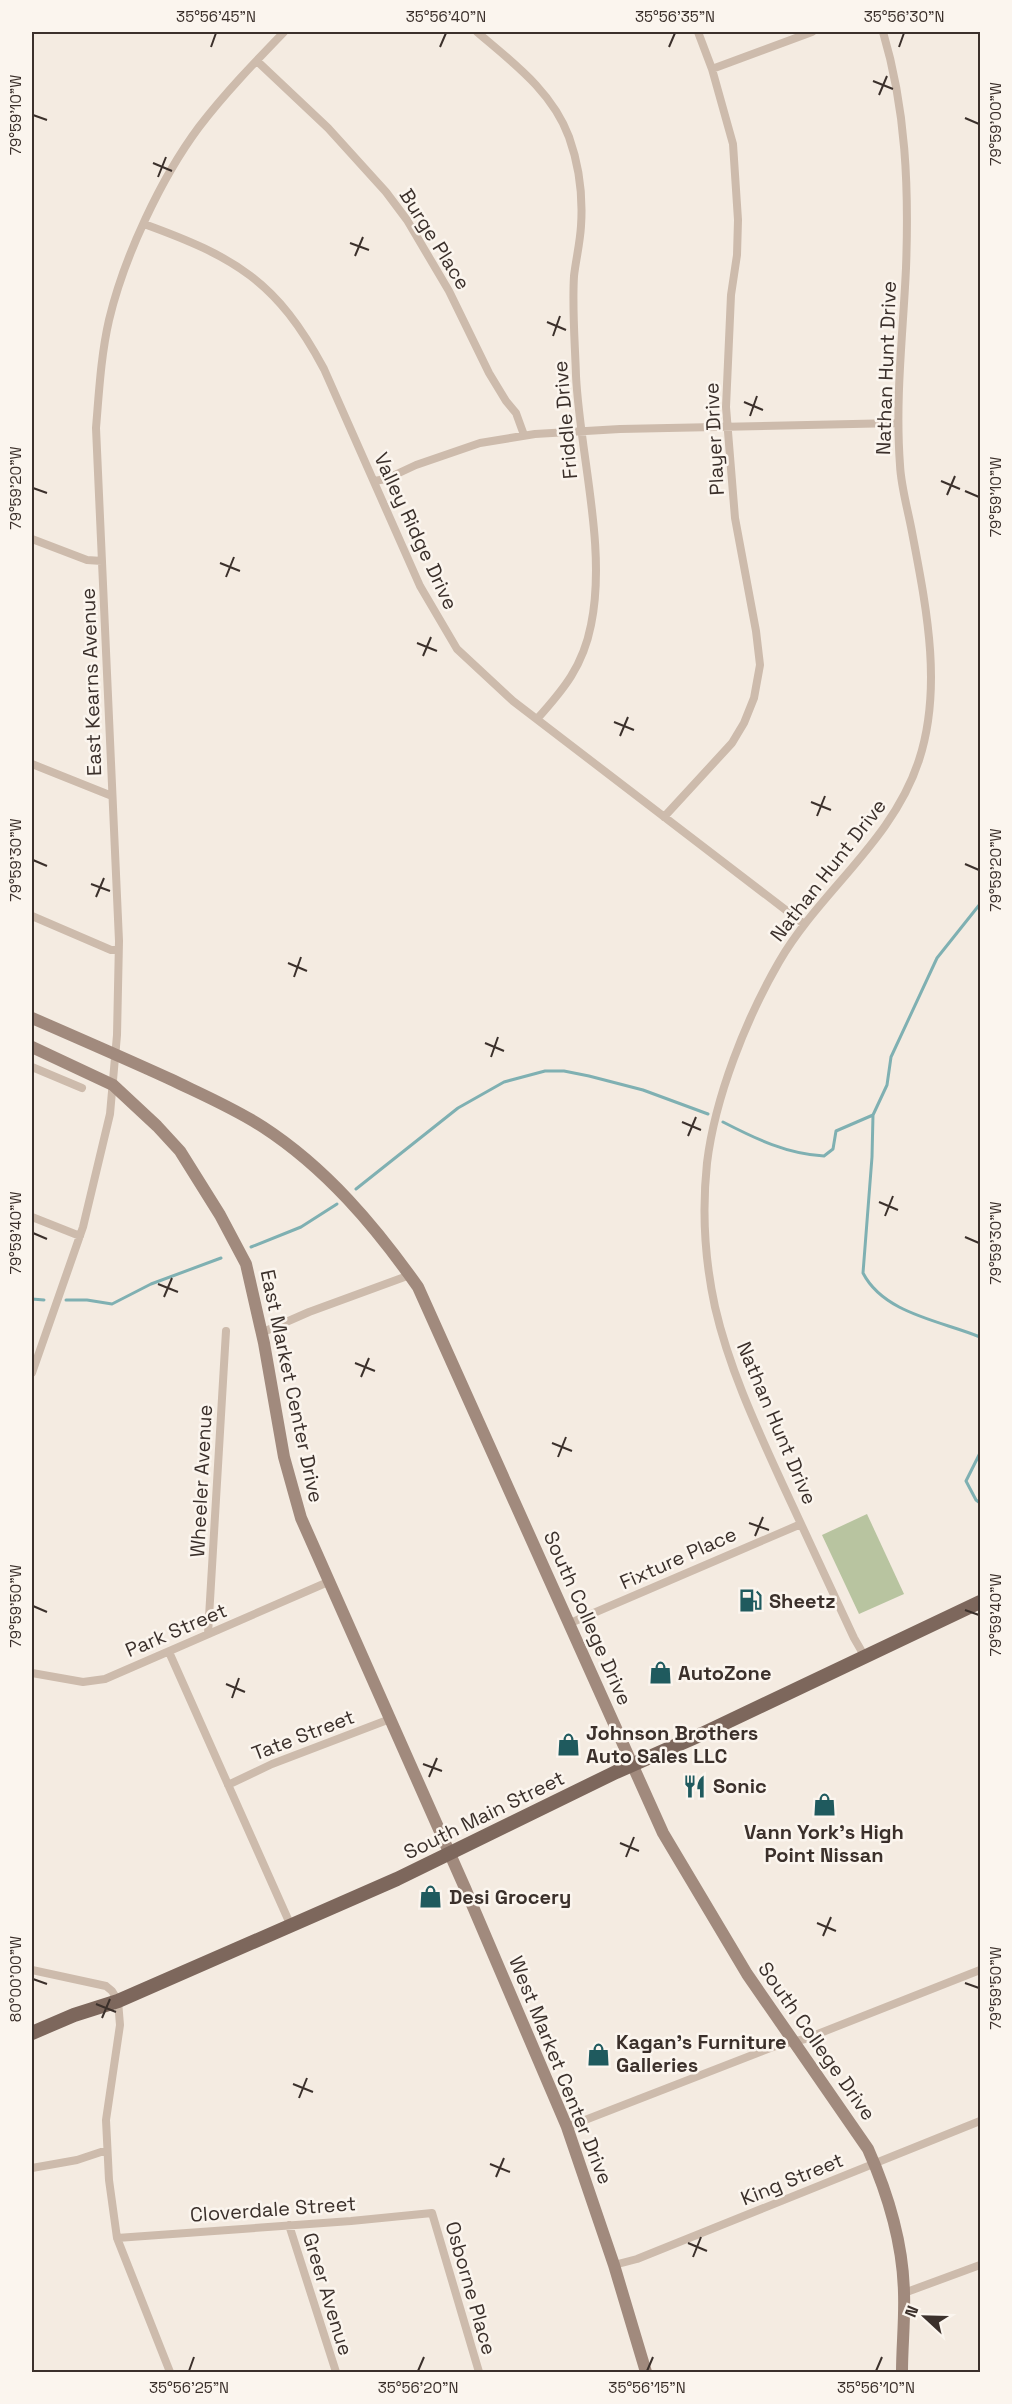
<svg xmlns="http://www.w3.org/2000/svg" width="1012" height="2404" viewBox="0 0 1012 2404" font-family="'Space Grotesk',sans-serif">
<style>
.green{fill:#b8c4a0}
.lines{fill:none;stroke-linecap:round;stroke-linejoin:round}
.stream{stroke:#7fb0b2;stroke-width:3}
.minor{stroke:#cdbbac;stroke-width:8}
.secondary{stroke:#a18a7d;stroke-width:12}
.primary{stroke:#7d675c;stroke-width:14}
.ticks{fill:none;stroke:#3b302b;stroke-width:2}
.labels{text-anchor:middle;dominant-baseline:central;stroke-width:5;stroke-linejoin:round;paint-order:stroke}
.street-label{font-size:20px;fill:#3b302b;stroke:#fbf5ee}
.poi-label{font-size:20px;font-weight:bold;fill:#3b302b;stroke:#fbf5ee;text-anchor:start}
.neatline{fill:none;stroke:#3b302b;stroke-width:2}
.ticks-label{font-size:15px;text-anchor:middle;fill:#3b302b}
</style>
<rect width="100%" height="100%" fill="#f4ebe1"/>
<path class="green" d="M867 1514 904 1594 859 1614 822 1535Z"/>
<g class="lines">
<path class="stream" d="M980 904 937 958 891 1057 887 1085 873 1115 872 1157 863 1273C884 1314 942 1321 980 1337
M723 1122C756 1139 787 1154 824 1156L833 1149 836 1131 873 1115
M356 1189 458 1108 504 1082 545 1071H564L589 1076 643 1090 708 1114
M251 1247 301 1227 337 1204
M32 1299 44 1300
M66 1300H87L112 1304 151 1284 221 1258
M980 1453 966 1481 976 1500 980 1503"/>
<path class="minor" d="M477 32C512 62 552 91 569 137 579 165 583 196 581 226 580 243 576 259 574 276 572 309 575 343 576 376 580 455 607 548 591 625 583 666 564 689 537 719
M257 61 328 128 386 192 407 220 449 291 489 373 506 401 516 413 524 435
M712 69 812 32
M144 224C235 257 277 281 324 369L420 586 457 649 513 701 804 924
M374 481 386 479 416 465 480 443 535 434 620 429 898 423
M32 539 87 560 102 561
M32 764 112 796
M664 817 732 743 744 723 754 698 760 665 756 631 735 518 726 407 731 295 737 255 738 220 733 144 712 69 698 32
M32 916 111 950H118
M32 1067 82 1088
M32 1217 80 1236
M261 1333 309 1312 410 1275
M32 1373 83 1227 110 1114 117 1035 119 941 96 428C99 392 101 355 109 320 124 257 161 178 199 127 225 93 255 62 284 32
M568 1624 801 1524
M208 1634 226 1331
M169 1652 291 1926
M865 1657 854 1638C830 1586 806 1534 782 1483 756 1426 729 1368 715 1307 705 1261 702 1210 707 1163 715 1097 746 1019 779 962 820 891 893 841 919 760 943 687 926 606 912 532 908 510 901 487 900 465 895 399 903 334 906 268 909 188 906 109 883 32
M32 1673 83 1682 105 1679 328 1582
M228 1785 272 1764 390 1719
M32 1970 106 1986 112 1991 118 2001 120 2025 106 2120 109 2180 117 2238 170 2372
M567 2127 778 2045 805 2039 980 1970
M32 2168 77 2160 107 2150
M289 2225 336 2372
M117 2238 351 2221 432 2213 479 2372
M614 2265 637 2259 980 2121
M904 2293 980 2265"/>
<path class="secondary" d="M32 1018C78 1038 124 1058 170 1079 201 1094 234 1108 263 1127 326 1168 375 1226 418 1287L663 1833 747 1974 868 2149C888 2194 903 2243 904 2293 905 2319 902 2346 902 2372
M32 1047 113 1085 157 1126 180 1151 220 1215 246 1264 264 1343 284 1457 301 1518 465 1888 567 2127 614 2265 646 2372"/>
<path class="primary" d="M32 2033 74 2015 118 2001 397 1879 616 1772 702 1734 980 1602"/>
</g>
<path class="ticks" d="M211 47 216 33M440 47 446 33M669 47 675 33M899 47 904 33M873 81 893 89M879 95 887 76M33 115 47 120M965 118 979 124M153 163 172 171M158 177 166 157M350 243 369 250M355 256 363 237M547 322 566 330M553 336 560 316M744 402 763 410M750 416 757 396M941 481 960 489M33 488 47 493M965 491 979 497M947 495 955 476M220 563 240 571M226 577 234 557M417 643 437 651M423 656 431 637M614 722 634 730M620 736 628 717M811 802 831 810M817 816 825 796M33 860 47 866M965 864 979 870M91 884 110 891M96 897 104 878M288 963 307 971M294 977 301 957M485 1043 504 1051M491 1057 498 1037M682 1122 701 1130M688 1136 696 1117M879 1202 898 1210M885 1216 893 1196M33 1233 47 1239M965 1237 979 1243M158 1284 178 1292M164 1297 172 1278M355 1363 375 1371M361 1377 369 1358M552 1443 572 1451M558 1457 566 1437M749 1523 769 1530M755 1536 763 1517M33 1606 47 1612M965 1610 979 1615M226 1684 245 1692M232 1698 239 1678M423 1764 442 1771M429 1777 437 1758M620 1843 639 1851M626 1857 634 1837M817 1923 836 1931M823 1936 831 1917M33 1979 47 1984M965 1983 979 1988M96 2004 116 2012M102 2018 110 1999M293 2084 313 2092M299 2098 307 2078M490 2164 510 2172M496 2177 504 2158M688 2243 707 2251M693 2257 701 2237M189 2371 194 2357M418 2371 424 2357M647 2371 653 2357M876 2371 882 2357"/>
<defs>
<symbol id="fuel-bare" viewBox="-9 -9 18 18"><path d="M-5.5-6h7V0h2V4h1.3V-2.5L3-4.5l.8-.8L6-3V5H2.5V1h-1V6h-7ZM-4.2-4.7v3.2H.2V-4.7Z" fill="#1f5a5e" stroke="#fbf5ee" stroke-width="2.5" paint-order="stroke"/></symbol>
<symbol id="shop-bare" viewBox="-9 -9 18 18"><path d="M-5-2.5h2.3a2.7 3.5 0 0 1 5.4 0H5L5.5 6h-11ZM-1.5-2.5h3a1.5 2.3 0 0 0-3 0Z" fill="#1f5a5e" stroke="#fbf5ee" stroke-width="2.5" paint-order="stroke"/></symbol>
<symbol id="restaurant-bare" viewBox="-9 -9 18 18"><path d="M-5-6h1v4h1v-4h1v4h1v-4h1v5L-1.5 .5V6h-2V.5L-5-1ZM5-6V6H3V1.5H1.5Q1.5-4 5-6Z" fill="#1f5a5e" stroke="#fbf5ee" stroke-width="2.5" paint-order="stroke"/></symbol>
</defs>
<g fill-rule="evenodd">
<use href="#fuel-bare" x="734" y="1584" width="33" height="33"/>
<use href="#shop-bare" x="644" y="1656" width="33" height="33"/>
<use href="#shop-bare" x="552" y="1728" width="33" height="33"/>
<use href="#restaurant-bare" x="678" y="1770" width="33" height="33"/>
<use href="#shop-bare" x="808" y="1788" width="33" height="33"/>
<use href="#shop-bare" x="414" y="1880" width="33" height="33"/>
<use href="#shop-bare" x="582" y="2038" width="33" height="33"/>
</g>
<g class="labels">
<g class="street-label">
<text transform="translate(435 239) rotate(58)">Burge Place</text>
<text transform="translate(886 368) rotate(-88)">Nathan Hunt Drive</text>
<text transform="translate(565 420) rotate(-95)">Friddle Drive</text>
<text transform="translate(714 439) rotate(-93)">Player Drive</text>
<text transform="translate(416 531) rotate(65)">Valley Ridge Drive</text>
<text transform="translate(91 682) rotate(-92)">East Kearns Avenue</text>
<text transform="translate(828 870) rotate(-52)">Nathan Hunt Drive</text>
<text transform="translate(292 1386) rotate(78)">East Market Center Drive</text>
<text transform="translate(777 1423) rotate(67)">Nathan Hunt Drive</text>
<text transform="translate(201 1481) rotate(-87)">Wheeler Avenue</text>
<text transform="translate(678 1558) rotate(-24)">Fixture Place</text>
<text transform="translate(588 1618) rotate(66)">South College Drive</text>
<text transform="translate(176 1630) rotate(-23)">Park Street</text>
<text transform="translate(303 1735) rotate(-21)">Tate Street</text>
<text transform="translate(484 1815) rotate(-26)">South Main Street</text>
<text transform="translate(817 2041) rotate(55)">South College Drive</text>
<text transform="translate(561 2070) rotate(68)">West Market Center Drive</text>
<text transform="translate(792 2179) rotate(-22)">King Street</text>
<text transform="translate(273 2209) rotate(-4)">Cloverdale Street</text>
<text transform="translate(471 2288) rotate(74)">Osborne Place</text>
<text transform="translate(328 2294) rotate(73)">Greer Avenue</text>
</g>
<g class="poi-label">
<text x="769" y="1601">Sheetz</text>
<text x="678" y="1673">AutoZone</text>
<text x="586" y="1733">Johnson Brothers<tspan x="586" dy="23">Auto Sales LLC</tspan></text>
<text x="713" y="1786">Sonic</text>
<text x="824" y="1832" text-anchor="middle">Vann York's High<tspan x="824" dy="23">Point Nissan</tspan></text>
<text x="449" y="1897">Desi Grocery</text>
<text x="616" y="2042">Kagan's Furniture<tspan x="616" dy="23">Galleries</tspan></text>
</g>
</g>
<rect width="1012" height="2404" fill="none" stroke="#fbf5ee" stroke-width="66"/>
<g transform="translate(925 2317) rotate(292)" stroke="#fbf5ee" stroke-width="4.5" paint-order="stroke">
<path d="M0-4.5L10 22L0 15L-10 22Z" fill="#3b302b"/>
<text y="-9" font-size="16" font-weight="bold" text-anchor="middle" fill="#3b302b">N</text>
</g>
<rect x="33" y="33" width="946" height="2338" class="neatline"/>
<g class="ticks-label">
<text x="216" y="22">35°56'45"N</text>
<text x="446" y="22">35°56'40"N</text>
<text x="675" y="22">35°56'35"N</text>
<text x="904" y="22">35°56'30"N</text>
<text transform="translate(16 115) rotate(-90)" y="5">79°59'10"W</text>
<text transform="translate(996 124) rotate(-90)" y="5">79°59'00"W</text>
<text transform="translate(16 488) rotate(-90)" y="5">79°59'20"W</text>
<text transform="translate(996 497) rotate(-90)" y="5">79°59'10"W</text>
<text transform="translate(16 860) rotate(-90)" y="5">79°59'30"W</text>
<text transform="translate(996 870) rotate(-90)" y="5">79°59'20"W</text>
<text transform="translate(16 1233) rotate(-90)" y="5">79°59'40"W</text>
<text transform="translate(996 1243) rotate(-90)" y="5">79°59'30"W</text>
<text transform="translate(16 1606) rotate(-90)" y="5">79°59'50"W</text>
<text transform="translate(996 1615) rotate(-90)" y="5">79°59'40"W</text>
<text transform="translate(16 1979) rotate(-90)" y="5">80°00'00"W</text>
<text transform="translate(996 1988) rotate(-90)" y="5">79°59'50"W</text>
<text x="189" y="2393">35°56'25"N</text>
<text x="418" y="2393">35°56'20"N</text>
<text x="647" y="2393">35°56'15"N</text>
<text x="876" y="2393">35°56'10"N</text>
</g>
</svg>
